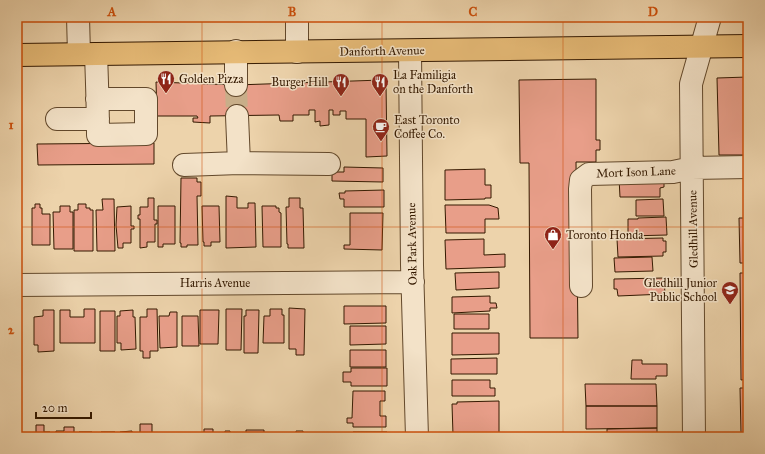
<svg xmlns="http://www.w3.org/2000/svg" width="765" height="454" viewBox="0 0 765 454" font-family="'IM FELL Great Primer',serif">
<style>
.building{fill:#e89e89;stroke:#341900}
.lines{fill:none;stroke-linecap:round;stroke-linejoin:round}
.minor-tunnel{stroke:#c8ae89;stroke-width:22;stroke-dasharray:22 11;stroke-linecap:butt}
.minor-casing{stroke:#62482b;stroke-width:24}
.major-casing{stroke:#341900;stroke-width:24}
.minor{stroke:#f3e2c8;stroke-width:22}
.major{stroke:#e6ba76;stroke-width:22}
.grid{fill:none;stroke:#cd4f0a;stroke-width:1;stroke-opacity:0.55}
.labels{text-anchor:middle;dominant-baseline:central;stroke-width:3;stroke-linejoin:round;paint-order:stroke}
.street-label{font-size:12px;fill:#341900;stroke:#f3e2c8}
.poi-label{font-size:12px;fill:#341900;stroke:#f3e2c8;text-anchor:start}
.neatline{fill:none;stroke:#cd4f0a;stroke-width:1.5}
.grid-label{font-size:13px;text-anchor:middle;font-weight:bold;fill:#cd4f0a}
</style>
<rect width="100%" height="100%" fill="#edd3ab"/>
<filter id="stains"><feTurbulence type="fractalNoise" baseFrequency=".005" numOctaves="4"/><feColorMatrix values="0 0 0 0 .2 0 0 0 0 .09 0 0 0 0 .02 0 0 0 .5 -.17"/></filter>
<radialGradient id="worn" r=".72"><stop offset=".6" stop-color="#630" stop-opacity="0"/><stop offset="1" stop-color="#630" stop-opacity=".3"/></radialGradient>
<path class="building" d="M748 77V155H719L717 78Z
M596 79V140H600V150H596V162H576L578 338H530L529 163H520L519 80Z
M382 80 386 83 387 156 366 157V119H346V111H340V115H333V110H329V125L320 126V121L315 122V110H309V115H293V121H280L279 115 210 116V123L193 122V118H198L197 116H157L156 82 236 85Z
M154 143V164L38 165 37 144Z
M344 167 383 168V182L332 181V172H344Z
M485 169V185H491V198H485V199L445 200V170Z
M181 178H197V182H201V196H197L198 245H187V247H181V243H180Z
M619 178H664V187L660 188V197H620Z
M384 190V207H344V199H340L339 193H345V191Z
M226 196 237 197V208H248V203H255L256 247 226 248Z
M148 198H154V220H157V224H155V242H147V247L140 248V219H138V215H140V207H148Z
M289 198H300V208H303L304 248H288V244H287L286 207H289Z
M102 199H114L115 251H97L96 210H103Z
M663 199 664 216H636V200Z
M35 204H40V208H42V214H50V245H32V208H35Z
M78 204H86V208H90V210H93V251H74V210H78Z
M445 205H489L498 208 499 219H485V233H446Z
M60 206H70V212H73V249H54L53 212H60Z
M131 206V226H134V229H131V243H123V248H118L116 225 117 207Z
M158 206H175V244H163V247H158Z
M202 206H219L220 242H211V246H204V242H203Z
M262 206H276V208H279V212L281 213V247H263Z
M350 213H383L382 250 344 249V245H350Z
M666 217 667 235 628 236V219H638V218Z
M739 218H748V263H740Z
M663 238V241H666V252H663V256L618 257 617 239Z
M484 239V255L505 254V267L446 269 445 240Z
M652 257 653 271 615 272 614 258Z
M499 272V288L456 290 455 273Z
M740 273H748V379L741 380Z
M664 278 665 294 618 296 617 289H614V279Z
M490 296V303H496L497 308H490V311L452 313V297Z
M344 306H386V323L344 324Z
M289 308 305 309 304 355H296V349H289Z
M84 309H95V343H60V310H70V317H84Z
M147 309H157L158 351H150V358H143V351H140V317H147Z
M226 309H242L241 350H226Z
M270 309H282V315H284V343H263L264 316H270Z
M43 310H54V351L38 352V345H34V317L43 316Z
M133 310V317H135L136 349 121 350V343H117V316H120V311Z
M200 310H219L218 344H200Z
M246 310H259L258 353H244V316H246Z
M100 311H115V351H100Z
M170 312H177V347L160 348 159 316H169Z
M454 314H489V329H454Z
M182 316H198L199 346H182Z
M350 326H386V344L350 345Z
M452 333H499V354L452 355Z
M350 350H386V367H350Z
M497 358V374H451V359Z
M632 360H642V364H667V376H656V379H631Z
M351 368H387V386H351V382H343V372H351Z
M452 380H490V388H495V396H452Z
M585 384H656L657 406H586Z
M740 388H748V433L741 434Z
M353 391H385V401H380V416H386V427H353V423H347V418H352Z
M499 401V434L484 437V435H453L452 404H457V402Z
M586 406H657V428L586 429Z
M140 424H152V437H140Z
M36 425H44V432H50V437H35L34 433H36Z
M64 427H74V437H56V431H64Z
M657 428V437H607V429Z
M204 429H213V434H221V437H204Z
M246 430H264V437H246Z
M132 431V437H120V432Z
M225 431H230V437H225Z
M296 431H303V437H296Z
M79 432H92V437H79Z
M101 432H115V437H101Z
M353 432H387V437H353Z
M269 434H284V437H269Z"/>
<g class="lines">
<path class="minor-tunnel" d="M236 85 237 116"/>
<defs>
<path id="minor" d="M78 17 79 54
M297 17V52
M236 51V85
M410 51 412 265 417 437
M96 54C97 81 98 108 98 135L146 134V99H97
M237 116 239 163
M57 119H98
M184 165 239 163 329 164
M17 285 413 282
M581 286 580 189 581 180 589 174 673 172 692 168 748 167
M694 437 691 84 710 17"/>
<path id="major" d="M17 55 748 46"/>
</defs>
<use href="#minor" class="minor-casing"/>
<use href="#major" class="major-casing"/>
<use href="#minor" class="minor"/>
<use href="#major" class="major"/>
</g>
<path class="grid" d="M202 17V437M382 17V437M563 17V437M17 227H748"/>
<defs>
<symbol id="restaurant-pin" viewBox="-11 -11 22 30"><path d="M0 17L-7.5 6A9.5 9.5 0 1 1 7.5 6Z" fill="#8f2418" stroke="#f3e2c8"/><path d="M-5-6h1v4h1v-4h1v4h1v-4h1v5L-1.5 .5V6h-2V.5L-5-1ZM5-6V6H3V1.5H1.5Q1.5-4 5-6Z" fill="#fff"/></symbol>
<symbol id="cafe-pin" viewBox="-11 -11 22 30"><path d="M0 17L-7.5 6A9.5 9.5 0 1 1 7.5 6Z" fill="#8f2418" stroke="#f3e2c8"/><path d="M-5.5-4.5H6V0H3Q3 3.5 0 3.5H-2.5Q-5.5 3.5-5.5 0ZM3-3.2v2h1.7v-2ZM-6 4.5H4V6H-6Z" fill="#fff"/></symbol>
<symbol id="shop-pin" viewBox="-11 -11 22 30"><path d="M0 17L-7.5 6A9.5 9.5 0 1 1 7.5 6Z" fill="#8f2418" stroke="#f3e2c8"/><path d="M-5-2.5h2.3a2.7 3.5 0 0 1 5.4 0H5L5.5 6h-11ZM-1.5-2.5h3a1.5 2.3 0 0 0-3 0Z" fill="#fff"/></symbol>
<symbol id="school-pin" viewBox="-11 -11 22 30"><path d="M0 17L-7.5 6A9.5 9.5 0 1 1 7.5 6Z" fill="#8f2418" stroke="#f3e2c8"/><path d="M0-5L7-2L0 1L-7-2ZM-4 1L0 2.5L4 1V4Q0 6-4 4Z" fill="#fff"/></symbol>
</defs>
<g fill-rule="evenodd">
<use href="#restaurant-pin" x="156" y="69" width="20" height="27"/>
<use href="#restaurant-pin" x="331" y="72" width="20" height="27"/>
<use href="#restaurant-pin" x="370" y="72" width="20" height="27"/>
<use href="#cafe-pin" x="371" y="117" width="20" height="27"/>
<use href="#shop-pin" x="543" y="225" width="20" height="27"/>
<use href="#school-pin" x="720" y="280" width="20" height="27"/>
</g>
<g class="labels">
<g class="street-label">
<text transform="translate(382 51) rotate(-1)">Danforth Avenue</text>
<text transform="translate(636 172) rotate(-2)">Mort Ison Lane</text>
<text transform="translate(693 229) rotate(-91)">Gledhill Avenue</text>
<text transform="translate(412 244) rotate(-91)">Oak Park Avenue</text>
<text x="215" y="283">Harris Avenue</text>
</g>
<g class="poi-label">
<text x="393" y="75">La Familigia<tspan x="393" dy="14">on the Danforth</tspan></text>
<text x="179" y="79">Golden Pizza</text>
<text x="328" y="82" text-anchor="end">Burger Hill</text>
<text x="394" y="120">East Toronto<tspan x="394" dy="14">Coffee Co.</tspan></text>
<text x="566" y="235">Toronto Honda</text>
<text x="717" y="283" text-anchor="end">Gledhill Junior<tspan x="717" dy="14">Public School</tspan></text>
</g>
</g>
<rect width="765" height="454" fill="none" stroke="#edd3ab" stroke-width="44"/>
<path d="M36 412v6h55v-6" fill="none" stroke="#341900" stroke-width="2"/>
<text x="42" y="412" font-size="12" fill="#341900" stroke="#f3e2c8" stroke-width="3" paint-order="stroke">20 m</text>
<rect x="22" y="22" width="721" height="410" class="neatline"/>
<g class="grid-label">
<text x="112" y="16">A</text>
<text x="292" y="16">B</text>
<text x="473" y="16">C</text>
<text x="653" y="16">D</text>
<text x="11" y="129">1</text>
<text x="11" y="334">2</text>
</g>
<rect width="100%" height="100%" filter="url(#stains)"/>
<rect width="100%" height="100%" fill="url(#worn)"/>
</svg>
